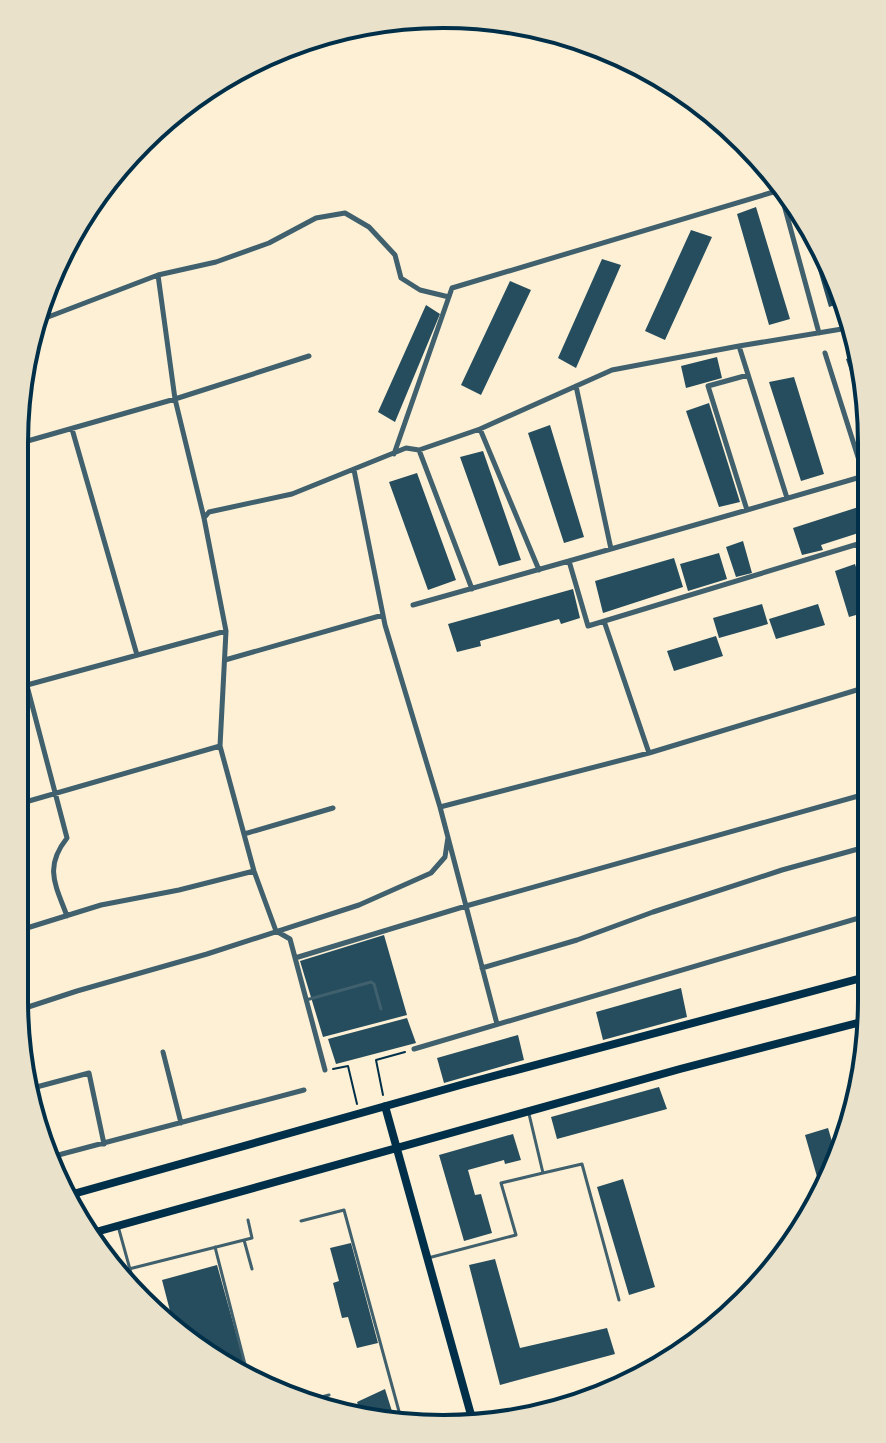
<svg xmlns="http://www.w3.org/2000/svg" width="886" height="1443" viewBox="0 0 886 1443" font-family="Commissioner,sans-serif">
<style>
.building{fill:#264d5e}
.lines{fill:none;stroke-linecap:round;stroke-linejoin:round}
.path{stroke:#003049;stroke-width:2}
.service{stroke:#3f606c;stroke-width:3}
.minor{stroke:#3f606c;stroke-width:5}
.primary{stroke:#003049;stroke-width:8}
.rim{fill:none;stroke:#003049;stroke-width:4}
</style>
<rect width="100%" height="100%" fill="#fdf0d5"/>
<path class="building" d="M756 207 790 319 769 325 737 214Z
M802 215 828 253 841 303 829 307Z
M691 230 712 237 665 340 645 331Z
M602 259 621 265 576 368 558 358Z
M510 281 531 290 481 395 461 385Z
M426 305 440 314 395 422 378 412Z
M855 356 871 414V434L846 359Z
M717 357 722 378 686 388 681 366Z
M794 377 824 474 801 481 769 382Z
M709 403 740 502 719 507 686 411Z
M550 425 584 537 564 543 528 433Z
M483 451 521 560 499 566 460 457Z
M417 473 456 580 428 590 389 482Z
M871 503V529L821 545 823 550 802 555 793 528Z
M743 541 752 573 736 577 726 547Z
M719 553 727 579 688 591 680 564Z
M674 558 683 587 603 613 595 581Z
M855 564 870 611 849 617 835 571Z
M573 589 580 618 561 624 559 619 480 641 481 646 457 652 448 624Z
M762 604 768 624 719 638 713 618Z
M818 604 825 625 776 639 769 619Z
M716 636 723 656 674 671 667 651Z
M384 935 407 1015 323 1037 300 961Z
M681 988 687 1017 603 1040 596 1012Z
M407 1018 416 1043 336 1064 328 1039Z
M518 1035 524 1060 444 1083 437 1058Z
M659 1087 667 1109 557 1139 551 1117Z
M828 1128 839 1165 822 1194 805 1135Z
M513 1134 521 1160 505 1164 504 1160 468 1170 475 1195 481 1194 492 1233 464 1241 439 1155Z
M623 1179 655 1287 629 1295 597 1187Z
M351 1243 378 1343 357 1348 348 1317 342 1318 333 1283 339 1281 330 1248Z
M495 1259 520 1348 607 1328 615 1354 500 1385 469 1265Z
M217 1265 248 1376 181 1340 176 1334 162 1280Z
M385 1389 396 1424 362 1417 357 1402Z"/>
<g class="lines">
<path class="path" d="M333 1069 348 1066 357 1104
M383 1095 376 1060 405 1052"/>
<path class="service" d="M306 1000 371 982 374 984 381 1009
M543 1173 582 1164 619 1300
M301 1221 344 1210 403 1426
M118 1226 136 1291
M244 1240 252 1269
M215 1247 248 1376
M428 1258 516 1235 501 1183 543 1173 529 1114
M117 1272 252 1238 248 1220
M299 1403 329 1395"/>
<path class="minor" d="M158 275 175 399 204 518 226 631 220 746 254 871 276 931 290 939 325 1070
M35 322 158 275 216 262 269 243 316 218 345 213 369 227 395 255 401 278 420 290 449 297
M739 346 787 498
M825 353 864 476
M748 375 708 386 747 510 871 474
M576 386 611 549
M72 429 137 655
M480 429 539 570
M17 444 175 399 309 356
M419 450 472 589
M394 454 452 288 780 190 819 333
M354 470 385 625 440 807 649 753
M747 510 569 561 588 626 871 540
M204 518 209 512 292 494 406 448 419 450 480 429 612 370 739 346 848 328
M858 544 870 578
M413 605 569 561
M604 621 649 753 870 686
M16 644 67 838C44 867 55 884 67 916
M225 660 383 615
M16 688 226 631
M15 805 220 746
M440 807 497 1024
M244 834 333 808
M14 932 101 905 179 890 254 871
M295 958 466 906 869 793
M482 968 577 940 653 912 782 870 869 846
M16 1011 77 991 207 954 359 905 431 873 445 857 448 837
M414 1049 869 915
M163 1052 181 1123
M29 1089 89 1073 104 1144
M47 1158 304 1090"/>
<path class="primary" d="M385 1106 473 1422
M66 1196 464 1084 869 976
M85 1235 680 1069 869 1020"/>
</g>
<path d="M0 0H886V1443H0ZM443 28H443A415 415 0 0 1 858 443V1000A415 415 0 0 1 443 1415H443A415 415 0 0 1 28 1000V443A415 415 0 0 1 443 28Z" fill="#e9e1ca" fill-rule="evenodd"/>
<path class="rim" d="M443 28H443A415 415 0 0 1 858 443V1000A415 415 0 0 1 443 1415H443A415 415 0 0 1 28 1000V443A415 415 0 0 1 443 28Z"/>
</svg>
